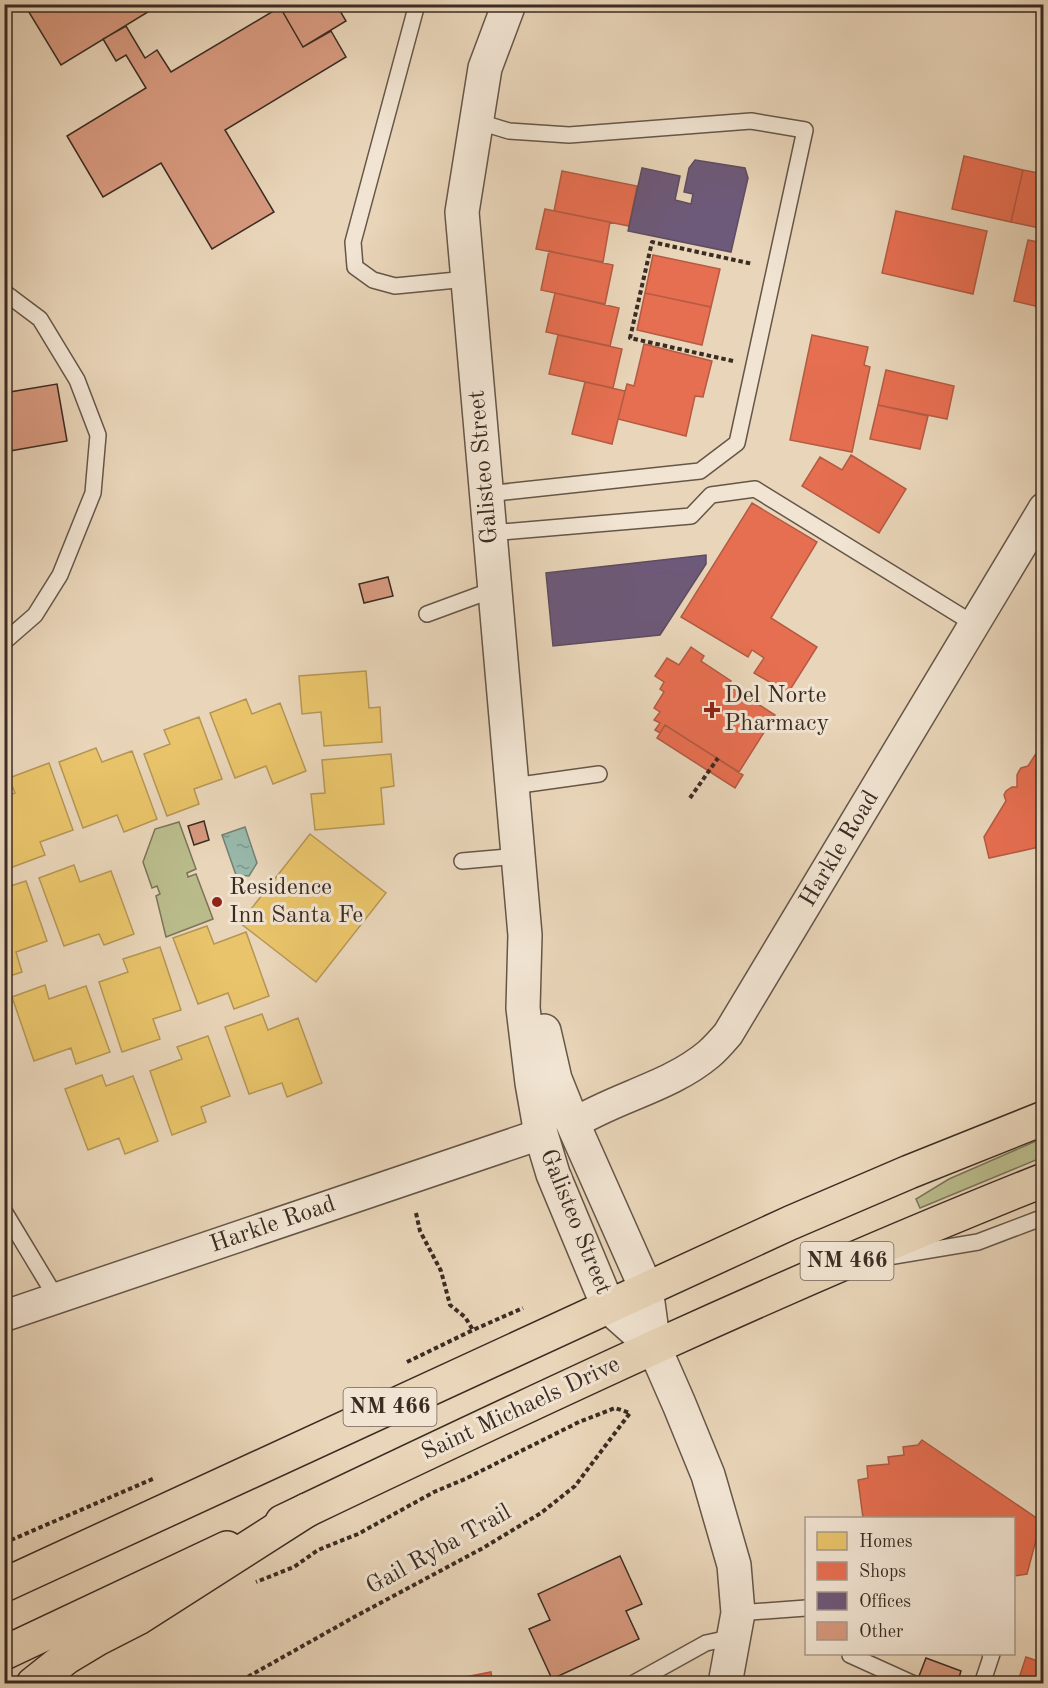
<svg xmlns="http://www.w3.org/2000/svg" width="1048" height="1688" viewBox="0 0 1048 1688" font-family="'Old Standard TT',serif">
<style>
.grass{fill:#babc8c;stroke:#7a7458;stroke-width:1.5}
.water{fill:url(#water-ripples);stroke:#738175;stroke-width:1.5}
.homes{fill:#e9c46a;stroke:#b59655;stroke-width:1.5}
.shops{fill:#e76f51;stroke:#b35b43;stroke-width:1.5}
.offices{fill:#6d597a;stroke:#5e4c60;stroke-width:1.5}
.building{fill:#d7997e;stroke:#3b2c23;stroke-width:1.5}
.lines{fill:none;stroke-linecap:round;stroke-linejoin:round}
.service-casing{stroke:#665648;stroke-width:18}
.minor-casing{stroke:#665648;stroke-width:33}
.tertiary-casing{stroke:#665648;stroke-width:36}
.primary-casing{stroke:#3b2c23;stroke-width:36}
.trunk-casing{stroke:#3b2c23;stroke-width:36}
.path{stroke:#3b2c23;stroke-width:4;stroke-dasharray:4.5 3;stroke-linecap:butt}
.service{stroke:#f1e4d2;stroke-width:15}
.minor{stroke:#f1e4d2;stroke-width:30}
.tertiary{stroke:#f1e4d2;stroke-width:33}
.primary{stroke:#e9d5b9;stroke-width:33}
.trunk{stroke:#e9d5b9;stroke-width:33}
.poi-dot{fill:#8f2418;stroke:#f1e4d2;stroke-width:2}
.labels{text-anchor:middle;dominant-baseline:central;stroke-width:6;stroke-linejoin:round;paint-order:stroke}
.shield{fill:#f1e4d2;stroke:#726358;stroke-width:1.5}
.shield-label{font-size:22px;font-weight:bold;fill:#3b2c23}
.street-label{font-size:24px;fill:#3b2c23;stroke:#f1e4d2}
.poi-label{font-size:24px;fill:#3b2c23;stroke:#f1e4d2;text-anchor:start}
</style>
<defs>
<pattern id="water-ripples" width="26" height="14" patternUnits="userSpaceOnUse" patternTransform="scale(1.5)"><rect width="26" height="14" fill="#98b9ab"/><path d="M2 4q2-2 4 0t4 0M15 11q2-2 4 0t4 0" fill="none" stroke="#7d978b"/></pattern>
</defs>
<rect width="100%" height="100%" fill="#e9d5b9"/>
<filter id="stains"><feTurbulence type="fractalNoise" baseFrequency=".00333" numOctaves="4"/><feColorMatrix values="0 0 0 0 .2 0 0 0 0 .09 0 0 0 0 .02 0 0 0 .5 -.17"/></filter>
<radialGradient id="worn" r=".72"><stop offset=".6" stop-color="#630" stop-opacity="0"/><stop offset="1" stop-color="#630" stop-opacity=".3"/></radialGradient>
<path class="grass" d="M179 822 196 869 187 873 188 877 196 874 213 919 166 937 156 896 160 894 157 886 152 888 143 862 155 829Z
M1043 1138V1157L920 1208 916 1199 949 1179Z"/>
<path class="water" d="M245 827 257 863 249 876 236 875 222 835Z"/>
<path class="homes" d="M366 671 369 708 380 707 382 742 324 746 321 712 302 714 299 676Z
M246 699 252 714 280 703 306 771 273 784 266 766 235 778 210 713Z
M199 717 222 779 194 789 199 804 167 816 144 754 170 744 164 730Z
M96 748 102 762 132 751 157 819 124 832 117 815 83 828 59 762Z
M391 754 394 786 381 788 384 824 315 830 311 794 325 793 322 760Z
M49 763 73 830 40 842 45 855 10 868 4 852V797L15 793 9 778Z
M310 834 386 893 316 982 240 923Z
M74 865 80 882 111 871 134 934 104 945 99 934 64 946 39 878Z
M26 881 47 941 16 952 22 972 4 978V888Z
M207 926 214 944 246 932 269 996 234 1009 228 993 198 1004 173 938Z
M160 947 181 1010 153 1019 160 1039 122 1052 99 982 128 972 123 959Z
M45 985 49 999 86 986 110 1052 76 1064 71 1048 34 1061 12 997Z
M262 1014 268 1030 298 1018 322 1083 287 1097 282 1083 249 1094 225 1027Z
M208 1036 230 1096 201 1107 206 1122 172 1135 150 1071 182 1059 177 1047Z
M102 1075 106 1086 133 1076 158 1141 125 1154 119 1138 88 1150 65 1089Z"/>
<path class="shops" d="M964 156 1023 170 1011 222 952 209Z
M1023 170 1044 174V229L1011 222Z
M562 171 637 186 629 226 554 211Z
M545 209 610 222 603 262 536 249Z
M896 211 987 231 973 294 882 273Z
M1028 240 1044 243V308L1014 301Z
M549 251 613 265 605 304 541 290Z
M653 255 720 269 711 307 645 293Z
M555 293 619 308 610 346 546 332Z
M645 293 711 307 702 345 637 330Z
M558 335 622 349 613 388 549 374Z
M812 335 868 347 864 365 870 367 852 452 790 440Z
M644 344 712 361 703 397 695 396 686 436 618 419 627 384 634 386Z
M886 370 954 386 947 419 878 405Z
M585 382 625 391 612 444 572 434Z
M878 405 928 416 920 449 870 439Z
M851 455 906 489 879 533 802 486 820 457 842 470Z
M752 503 817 542 771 618 817 647 788 693 754 673 764 658 752 650 748 657 681 617Z
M691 647 704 656 701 661 731 681 728 685 775 715 739 772 665 725 660 733 655 730 660 723 654 720 660 712 654 708 664 692 660 689 664 682 655 676 667 658 679 665Z
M665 725 743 775 735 788 657 738Z
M1044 741V846L989 858 984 837 1006 801 1004 795 1006 791 1012 787H1017V775L1019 771 1021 768 1028 766Z
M922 1440 1041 1521 1027 1574 1014 1576V1518H863L858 1480 868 1478 867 1466 889 1464 888 1457 904 1455 903 1447 918 1445Z
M1026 1657 1044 1663V1684H1017Z
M491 1672 493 1684H430Z"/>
<path class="offices" d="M695 160 745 168 748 178 731 252 628 231 642 168 680 176 675 200 691 204 693 194 684 192 689 168Z
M706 555V564L660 635 553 646 546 573Z"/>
<path class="building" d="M24 4H161L61 65Z
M285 4H336L346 21 303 47 280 7Z
M598 4H650L608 9Z
M280 7 303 47 331 31 346 57 225 130 274 212 212 249 161 163 103 197 67 136 146 88 126 55 116 61 103 39 126 26 145 58 157 50 171 72Z
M57 384 67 441 4 452V393Z
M388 577 393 596 364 603 359 584Z
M204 821 209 840 194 845 188 826Z
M620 1556 642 1604 626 1611 639 1639 552 1679 529 1629 550 1620 538 1594Z
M926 1658 961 1671 957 1684H916Z"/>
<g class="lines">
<defs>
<path id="service" d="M417 4 353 242 355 267 373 280 395 286 467 279
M476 121 509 131 569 135 751 121 805 130 737 443 700 471 486 494
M4 292 40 319 77 380 98 435 93 493 60 575 35 615 4 642
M490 533 691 516 711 495 755 489 974 624
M427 614 495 589
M513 786 599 774
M462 861 519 856
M4 1211 57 1299
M888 1257 978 1242 1044 1217
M738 1613 806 1608
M850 1654V1655L914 1684
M632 1684 706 1643 734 1637
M982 1684 992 1654H990"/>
<path id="minor" d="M573 1124C616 1097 670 1087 709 1054 716 1048 722 1041 728 1034L1044 508
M4 1316 541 1134"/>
<path id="tertiary" d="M509 4 485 68 462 212 525 935 523 1008 532 1083 541 1134 553 1174 608 1306 654 1347
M544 1031 555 1079 573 1124 646 1288 654 1347 679 1404 708 1475 734 1565 738 1613 725 1684"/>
<path id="primary" d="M282 1522C533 1402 785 1283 1044 1180
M4 1585 790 1223 909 1172 1044 1118
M4 1653 227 1548"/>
<path id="trunk" d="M33 1684 67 1657 97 1639 138 1618 307 1510"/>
</defs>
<use href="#service" class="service-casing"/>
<use href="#minor" class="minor-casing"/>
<use href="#tertiary" class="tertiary-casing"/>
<use href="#primary" class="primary-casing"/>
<use href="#trunk" class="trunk-casing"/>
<path class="path" d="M733 361 630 338 652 242 753 264
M690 798 718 758
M416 1213 420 1231 441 1271 450 1305 465 1317 473 1330
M407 1362 473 1330 523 1308
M4 1543 155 1478
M235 1684 356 1616 483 1548 541 1513 575 1486 630 1413 615 1408 579 1422 465 1479 434 1492 358 1534 318 1550 294 1567 256 1582"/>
<use href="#service" class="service"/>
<use href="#minor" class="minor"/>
<use href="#tertiary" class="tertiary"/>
<use href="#primary" class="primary"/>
<use href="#trunk" class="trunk"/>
</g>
<g class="poi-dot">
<path d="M709 701h6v6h6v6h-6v6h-6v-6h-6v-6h6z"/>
<circle cx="217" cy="902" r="6"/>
</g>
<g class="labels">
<g class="shield">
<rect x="800.5" y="1242" width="93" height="38" rx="4.5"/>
<rect x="343.5" y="1388" width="93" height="38" rx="4.5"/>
</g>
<g class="shield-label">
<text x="847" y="1261">NM 466</text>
<text x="390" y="1407">NM 466</text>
</g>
<g class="street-label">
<text transform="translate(484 467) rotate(-95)">Galisteo Street</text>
<text transform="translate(840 849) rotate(-59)">Harkle Road</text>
<text transform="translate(575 1222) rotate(68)">Galisteo Street</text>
<text transform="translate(273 1225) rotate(-19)">Harkle Road</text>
<text transform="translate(521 1409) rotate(-25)">Saint Michaels Drive</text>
<text transform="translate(439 1550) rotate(-29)">Gail Ryba Trail</text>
</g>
<g class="poi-label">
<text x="724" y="696">Del Norte<tspan x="724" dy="28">Pharmacy</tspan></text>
<text x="229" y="888">Residence<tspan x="229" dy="28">Inn Santa Fe</tspan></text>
</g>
</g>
<rect width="1048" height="1688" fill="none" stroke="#e9d5b9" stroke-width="24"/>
<rect x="6" y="6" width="1036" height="1676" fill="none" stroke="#3b2c23" stroke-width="3"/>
<rect x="12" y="12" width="1024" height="1664" fill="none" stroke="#3b2c23" stroke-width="1.5"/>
<rect x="805" y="1517" width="210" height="138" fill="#f1e4d2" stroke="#a89a8c" stroke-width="1.5"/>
<rect x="817" y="1532" width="30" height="18" fill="#e9c46a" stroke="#a89a8c" stroke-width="1.5"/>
<text x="859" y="1547" font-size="18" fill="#3b2c23">Homes</text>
<rect x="817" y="1562" width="30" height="18" fill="#e76f51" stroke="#a89a8c" stroke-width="1.5"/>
<text x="859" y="1577" font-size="18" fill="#3b2c23">Shops</text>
<rect x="817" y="1592" width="30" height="18" fill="#6d597a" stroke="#a89a8c" stroke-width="1.5"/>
<text x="859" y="1607" font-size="18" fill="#3b2c23">Offices</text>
<rect x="817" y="1622" width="30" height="18" fill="#d7997e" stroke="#a89a8c" stroke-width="1.5"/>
<text x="859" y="1637" font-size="18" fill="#3b2c23">Other</text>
<rect width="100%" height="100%" filter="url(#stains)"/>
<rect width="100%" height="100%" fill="url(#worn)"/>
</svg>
